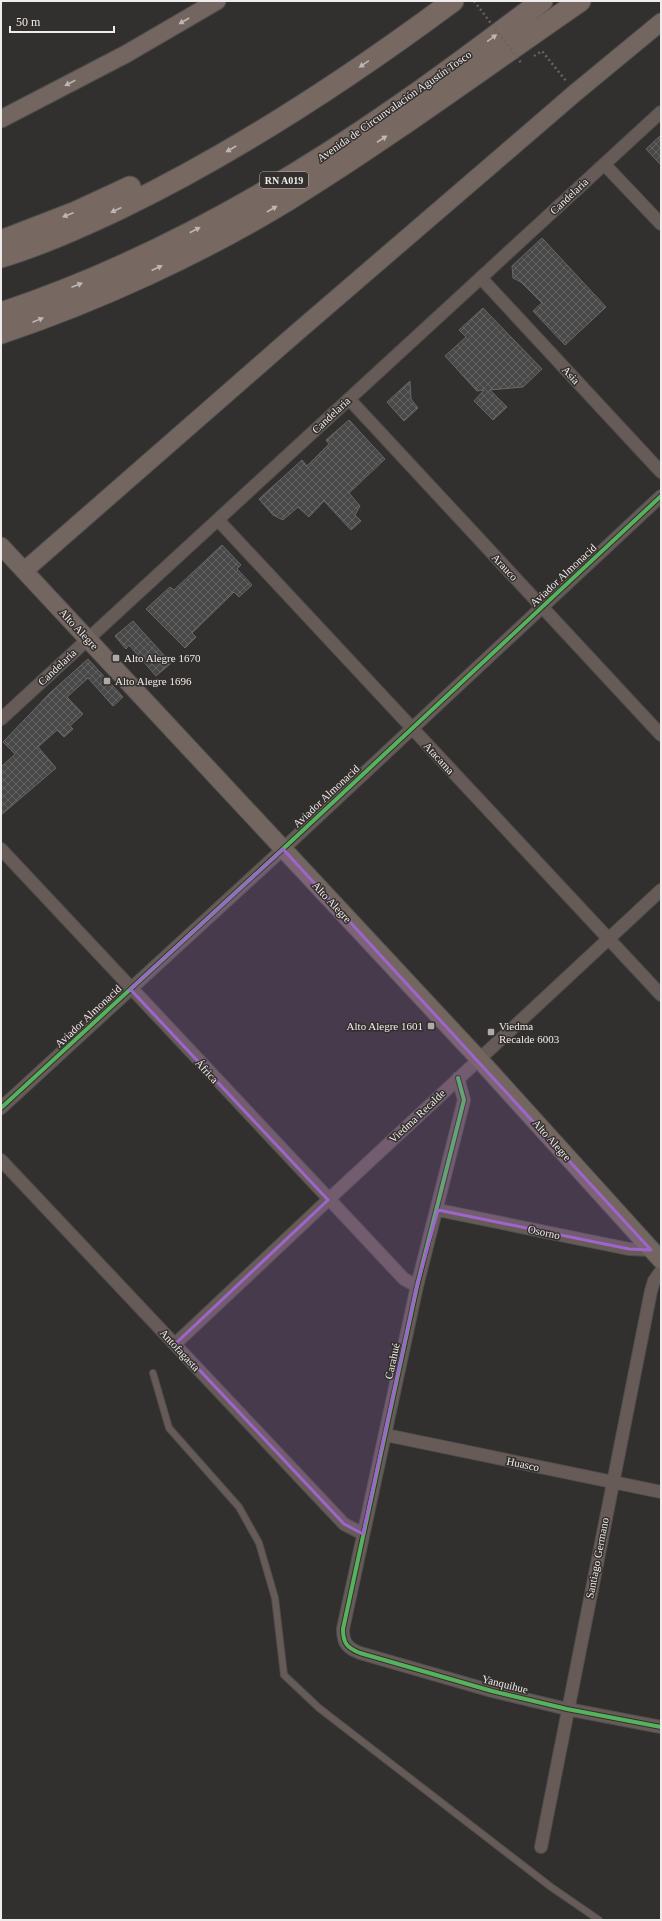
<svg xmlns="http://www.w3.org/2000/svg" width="662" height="1921" viewBox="0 0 662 1921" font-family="Georgia,serif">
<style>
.building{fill:url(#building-cross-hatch);stroke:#676767}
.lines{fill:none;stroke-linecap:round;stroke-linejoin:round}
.lane-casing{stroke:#4f4e4d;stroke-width:8}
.street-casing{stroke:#4f4e4d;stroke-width:14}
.secondary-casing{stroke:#4f4e4d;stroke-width:19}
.highway-casing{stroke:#4f4e4d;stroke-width:23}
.path{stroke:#6a635f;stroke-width:2.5;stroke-dasharray:2 3;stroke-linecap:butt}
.lane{stroke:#675b57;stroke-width:6}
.street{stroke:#675b57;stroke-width:12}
.secondary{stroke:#73655f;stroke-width:17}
.highway{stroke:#786862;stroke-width:21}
.path-bridge{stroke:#6a635f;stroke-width:2.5;stroke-dasharray:2 3;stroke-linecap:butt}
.cycleway-casing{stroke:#332f2d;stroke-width:6}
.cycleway{stroke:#56b35d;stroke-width:4}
.oneway{fill:#bdb6b3}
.oneway2{fill:#bfb7b4}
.marked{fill:#9e66cc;fill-opacity:0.2;stroke:#9e66cc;stroke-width:3;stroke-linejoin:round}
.poi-dot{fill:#adaaa9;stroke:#332f2d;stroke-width:1.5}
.labels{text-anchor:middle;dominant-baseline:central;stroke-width:3;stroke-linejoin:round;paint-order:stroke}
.shield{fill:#332f2d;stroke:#b7b3b2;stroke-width:1}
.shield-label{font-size:10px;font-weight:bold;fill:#efeceb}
.street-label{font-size:11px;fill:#efeceb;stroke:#332f2d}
.poi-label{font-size:11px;fill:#efeceb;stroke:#332f2d;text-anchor:start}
</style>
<defs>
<pattern id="building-cross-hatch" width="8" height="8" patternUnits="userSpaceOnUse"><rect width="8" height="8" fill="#494848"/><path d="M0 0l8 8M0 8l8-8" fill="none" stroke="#646363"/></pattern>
</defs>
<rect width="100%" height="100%" fill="#32302e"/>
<path class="building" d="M661 135V165L646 149Z
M542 238 606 307 565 345 533 311 542 303 521 282 513 278 512 266Z
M483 308 542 369 523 387 490 390 507 407 493 420 474 401 484 390 477 391 445 356 466 337 459 330Z
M410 381 411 399 418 408 404 421 387 402Z
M349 420 385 459 349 493 360 506 355 515 361 521 351 530 324 501 309 517 298 507 283 520 273 515 259 499 302 460 307 466 329 444 326 440Z
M222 545 241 565 237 569 252 585 239 597 234 592 192 633 196 637 185 648 146 609 170 587 174 590Z
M133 621 171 663 156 676 129 645 126 649 115 636Z
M88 659 123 697 113 706 88 678 67 697 83 714 70 726 73 729 64 737 57 730 38 747 56 768 1 815V767L15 754 3 742 51 692Z"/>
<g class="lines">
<defs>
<path id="lane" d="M153 1373 169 1428 239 1507 259 1543 275 1598 284 1675 319 1708 551 1887 599 1920"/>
<path id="street" d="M604 164 661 224
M481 278 661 472
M349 399 661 735
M218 520 661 995
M1 719 661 112
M1 849 404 1279 417 1286
M458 1078 464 1100 417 1286 343 1629C343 1643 347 1648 360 1653L492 1691 567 1709 661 1727
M1 1108 283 849 661 496
M1 1160 344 1524 363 1534
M438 1210 629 1249 651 1250
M175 1344 328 1200 661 890
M386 1435 661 1492
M541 1847 651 1291 654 1281 661 1271"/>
<path id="secondary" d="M1 119 126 54 217 1
M1 546 479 1059 661 1260
M24 571 295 334 575 93 661 22"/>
<path id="highway" d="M1 241 76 212 130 187
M1 257C41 245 81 227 119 209 237 152 348 79 453 1
M1 313C143 266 277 191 400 105 448 72 495 36 542 1
M1 333C97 301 201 253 288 200 388 138 483 68 580 1"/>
</defs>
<use href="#lane" class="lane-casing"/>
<use href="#street" class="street-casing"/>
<use href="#secondary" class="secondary-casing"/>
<use href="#highway" class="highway-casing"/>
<path class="path" d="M534 56 542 51 566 81"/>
<use href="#lane" class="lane"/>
<use href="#street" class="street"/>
<use href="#secondary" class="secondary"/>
<use href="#highway" class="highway"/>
<path class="path-bridge" d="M474 1 522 64"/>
<defs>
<path id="cycleway" d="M458 1078 464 1100 417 1286 343 1629C343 1643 347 1648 360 1653L492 1691 567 1709 661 1727
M1 1108 283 849 661 496"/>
</defs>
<use href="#cycleway" class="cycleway-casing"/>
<use href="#cycleway" class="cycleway"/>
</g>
<defs><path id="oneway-solid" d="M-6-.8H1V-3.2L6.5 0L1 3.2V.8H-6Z"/></defs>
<g class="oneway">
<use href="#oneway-solid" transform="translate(184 21) rotate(150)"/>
<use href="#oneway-solid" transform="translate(70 83) rotate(153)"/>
</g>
<g class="oneway2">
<use href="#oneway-solid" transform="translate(492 38) rotate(-36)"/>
<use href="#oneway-solid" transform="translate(364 64) rotate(146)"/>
<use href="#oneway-solid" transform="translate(382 139) rotate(-33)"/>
<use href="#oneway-solid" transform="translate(231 149) rotate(150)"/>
<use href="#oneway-solid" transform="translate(272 209) rotate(-30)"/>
<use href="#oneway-solid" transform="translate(116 210) rotate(155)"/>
<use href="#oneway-solid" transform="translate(68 215) rotate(159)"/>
<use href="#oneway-solid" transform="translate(195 230) rotate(-28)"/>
<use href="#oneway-solid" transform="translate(157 268) rotate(-25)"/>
<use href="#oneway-solid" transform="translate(77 285) rotate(-21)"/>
<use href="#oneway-solid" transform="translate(38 320) rotate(-22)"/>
</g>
<path class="marked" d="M283 849 651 1250 629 1249 438 1210 417 1286 363 1534 344 1524 175 1344 328 1200 130 989Z"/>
<g class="poi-dot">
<rect x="112" y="654" width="8" height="8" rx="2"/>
<rect x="103" y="677" width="8" height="8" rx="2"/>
<rect x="427" y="1022" width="8" height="8" rx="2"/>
<rect x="487" y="1028" width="8" height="8" rx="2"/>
</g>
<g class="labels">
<rect class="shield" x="260" y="172" width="48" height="16" rx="3"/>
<g class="shield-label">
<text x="284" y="180">RN A019</text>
</g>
<g class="street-label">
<text transform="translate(394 106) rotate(-35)">Avenida de Circunvalación Agustín Tosco</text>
<text transform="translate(569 196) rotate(-43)">Candelaria</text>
<text transform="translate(571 375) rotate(47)">Asia</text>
<text transform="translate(331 415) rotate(-43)">Candelaria</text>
<text transform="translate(505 567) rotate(47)">Arauco</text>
<text transform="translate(563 575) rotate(-43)">Aviador Almonacid</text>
<text transform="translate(79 629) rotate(47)">Alto Alegre</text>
<text transform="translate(57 667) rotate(-43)">Candelaria</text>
<text transform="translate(439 758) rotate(47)">Atacama</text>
<text transform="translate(326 796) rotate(-43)">Aviador Almonacid</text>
<text transform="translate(332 902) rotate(47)">Alto Alegre</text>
<text transform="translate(88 1016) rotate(-43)">Aviador Almonacid</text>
<text transform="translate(207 1071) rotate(47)">África</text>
<text transform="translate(417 1116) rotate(-43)">Viedma Recalde</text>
<text transform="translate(552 1140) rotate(48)">Alto Alegre</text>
<text transform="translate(544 1232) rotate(12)">Osorno</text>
<text transform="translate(180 1350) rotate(47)">Antofagasta</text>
<text transform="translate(392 1361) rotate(-78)">Carahué</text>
<text transform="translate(523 1464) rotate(12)">Huasco</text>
<text transform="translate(597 1558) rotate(-79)">Santiago Germano</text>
<text transform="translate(505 1684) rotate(14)">Yanquihue</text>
</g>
<g class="poi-label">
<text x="124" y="658">Alto Alegre 1670</text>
<text x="115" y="681">Alto Alegre 1696</text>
<text x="423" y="1026" text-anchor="end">Alto Alegre 1601</text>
<text x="499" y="1026">Viedma<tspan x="499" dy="13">Recalde 6003</tspan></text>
</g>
</g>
<rect width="662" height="1921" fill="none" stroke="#efeceb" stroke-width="4"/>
<path d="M10 26v6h104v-6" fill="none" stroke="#efeceb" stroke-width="2"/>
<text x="16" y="26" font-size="12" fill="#efeceb" stroke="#332f2d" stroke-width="3" paint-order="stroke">50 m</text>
</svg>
